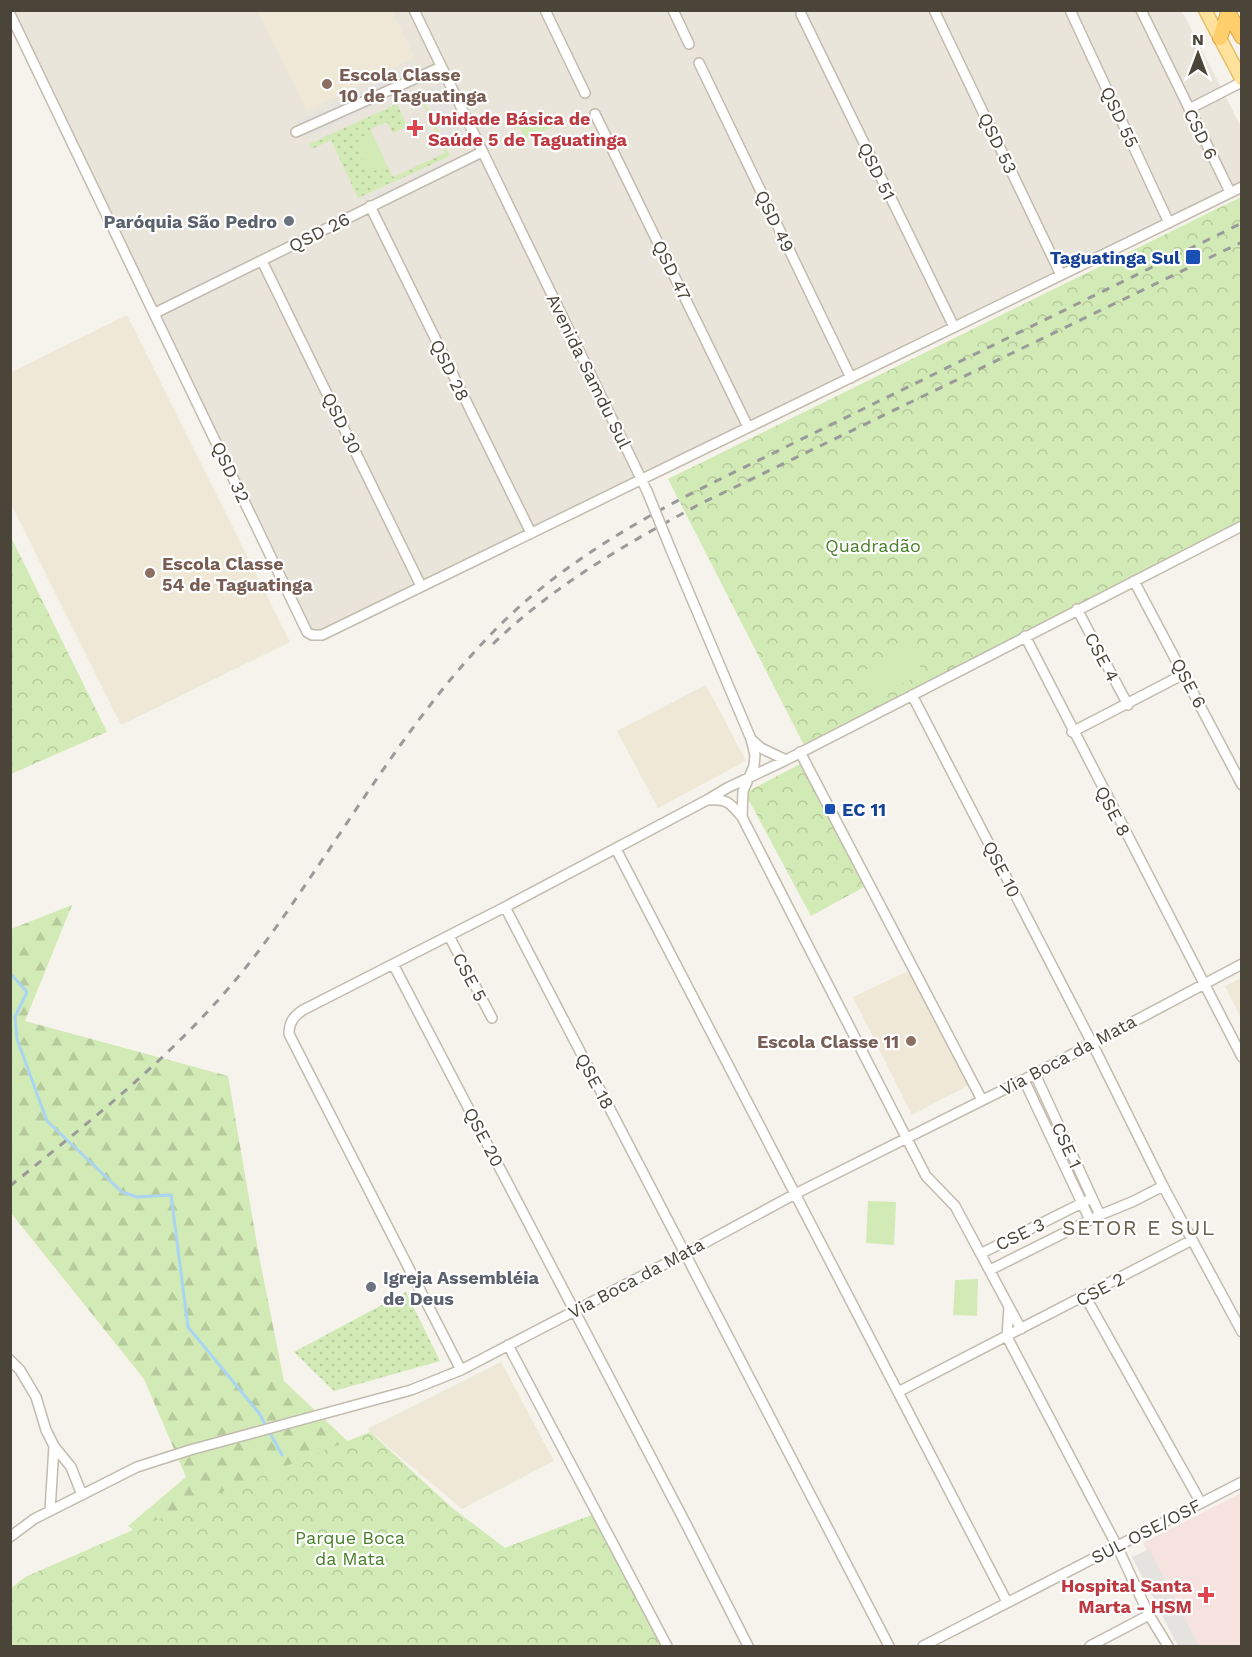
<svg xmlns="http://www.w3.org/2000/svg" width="1252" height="1657" viewBox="0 0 1252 1657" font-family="'Work Sans',sans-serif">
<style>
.residential{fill:#eae5da}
.education{fill:#efe8d6}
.medical{fill:#f6e3e0}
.grass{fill:url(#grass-dots)}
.forest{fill:url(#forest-firs)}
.park{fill:url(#park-crowns)}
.garden{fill:#d2eab5}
.parking{fill:#e5e3e0}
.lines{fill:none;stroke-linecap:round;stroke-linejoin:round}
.stream{stroke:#a9d4f2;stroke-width:3}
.minor-casing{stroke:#c2bbae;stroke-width:12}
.major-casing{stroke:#e6c16a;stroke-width:15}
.highway-casing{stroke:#e0a43c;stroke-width:16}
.minor{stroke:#fff;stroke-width:9}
.major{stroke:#ffe39c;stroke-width:12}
.highway{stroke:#ffcf6e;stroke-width:14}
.rail{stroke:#9a9a9a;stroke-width:3;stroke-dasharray:8 8;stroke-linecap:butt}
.minor-bridge-casing{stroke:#c2bbae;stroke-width:12;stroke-linecap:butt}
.minor-bridge{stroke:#fff;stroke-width:9}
.education-dot{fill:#8d6e63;stroke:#fff;stroke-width:2}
.health-dot{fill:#e0444e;stroke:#fff;stroke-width:2}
.worship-dot{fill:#6b7280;stroke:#fff;stroke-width:2}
.transit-dot{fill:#1a4fb4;stroke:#fff;stroke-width:2}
.labels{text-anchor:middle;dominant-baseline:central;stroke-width:4.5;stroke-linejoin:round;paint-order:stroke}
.education-label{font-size:18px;font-weight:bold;fill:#785e54;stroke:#fff;text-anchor:start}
.street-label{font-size:18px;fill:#4b4439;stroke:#fff}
.health-label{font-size:18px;font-weight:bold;fill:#be3a42;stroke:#fff;text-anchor:start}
.worship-label{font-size:18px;font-weight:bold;fill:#5b616d;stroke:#fff;text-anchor:end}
.transit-label{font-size:18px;font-weight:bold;fill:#164399;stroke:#fff;text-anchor:end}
.park-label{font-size:18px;fill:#4a7f2a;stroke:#fff}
.quarter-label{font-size:21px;letter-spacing:1.5px;fill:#6e6250;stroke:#fff}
</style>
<defs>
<pattern id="grass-dots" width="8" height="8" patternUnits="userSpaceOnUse" patternTransform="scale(1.5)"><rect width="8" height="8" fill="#d2eab5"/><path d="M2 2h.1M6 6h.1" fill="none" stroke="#b6ca9c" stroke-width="1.8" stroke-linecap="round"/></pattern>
<pattern id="forest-firs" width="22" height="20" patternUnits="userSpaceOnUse" patternTransform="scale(1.5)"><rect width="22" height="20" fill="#d2eab5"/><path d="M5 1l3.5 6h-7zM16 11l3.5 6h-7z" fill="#b6ca9c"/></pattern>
<pattern id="park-crowns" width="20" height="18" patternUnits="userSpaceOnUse" patternTransform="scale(1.5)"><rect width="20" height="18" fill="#d2eab5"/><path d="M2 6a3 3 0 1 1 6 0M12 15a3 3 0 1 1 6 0" fill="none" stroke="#b6ca9c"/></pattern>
</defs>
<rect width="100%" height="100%" fill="#f6f3ec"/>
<path class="residential" d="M13 11H1182L1241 127V187L311 637Z"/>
<path class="education" d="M257 11H392L415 57 307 111Z
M127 315 290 642 121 725 11 504 10 373Z
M706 685 746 761 658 808 617 731Z
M910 970 969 1085 912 1115 853 997Z
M1241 978V1018L1225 986Z
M501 1362 554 1461 462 1509 367 1429Z"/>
<path class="medical" d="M1241 1493V1646H1197L1143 1543Z"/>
<path class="grass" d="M420 92 450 156 358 198 331 140 312 149 309 144 397 104 407 126 393 133 387 122 370 129 373 135 355 143 369 173 387 165 393 177 445 153 418 93Z
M406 1292 440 1361 334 1391 294 1352Z"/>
<path class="forest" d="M72 905 25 1021 228 1076 259 1256 284 1381 490 1576 245 1614 128 1526 186 1477 144 1379 11 1213V929Z"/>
<path class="park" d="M1241 197V523L806 749 668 479Z
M10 535 107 732 11 774H10Z
M802 763 864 887 811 916 745 793Z
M370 1432 451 1507 505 1548 599 1512 667 1646H11L10 1589 25 1577 195 1503Z"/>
<path class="garden" d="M545 112 553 127 526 138 518 125Z
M373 135 387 165 369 173 355 143Z
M910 648 924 674 873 697 861 672Z
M868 1201 896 1202 894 1245 866 1243Z
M978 1279 977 1316 953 1315 955 1280Z"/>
<path class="parking" d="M413 67 421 84 306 138 298 121Z
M440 83 467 138 449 147 422 91Z
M447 160 449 165 374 201 372 196Z
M1149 1549 1199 1646H1178L1132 1557Z"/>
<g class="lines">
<path class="stream" d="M10 973 27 992 15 1017 17 1039 47 1121 122 1192 137 1197 171 1195 188 1327 259 1413 282 1455"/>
<defs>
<path id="minor" d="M414 10 647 491
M545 10 585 93
M673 10 689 44
M934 10 1061 275
M1070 10 1169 223
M1141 10 1230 192
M10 14 307 632 312 635H322L1242 187
M801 14 954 327
M699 63 851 378
M1189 109 1242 82
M595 114 748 427
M296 132 441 67
M370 206 531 533
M262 261 421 586
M155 313 482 152
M671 550 751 739 755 755 754 766 743 791 742 817 926 1176 955 1206 1021 1329
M1134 581 1242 785
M1077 609 1128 705
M1025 636 1242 1057
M912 695 1092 1043 1163 1186 1242 1332
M1072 732 1184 674
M751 739 761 748 786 760
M800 752 982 1100
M709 800C727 798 731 804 742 817
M616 849 1007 1602
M505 907 889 1646
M449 936 492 1018
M393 964 686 1524 748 1646
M1035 1074 1100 1215
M1024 1080 1090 1220
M982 1253 1086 1201
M990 1270 1100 1215 1134 1201 1163 1186
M1085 1296 1201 1503
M1009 1307 1007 1337 1117 1546 1149 1615 1168 1646
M508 1345 667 1646
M10 1360 20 1370 36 1397 46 1430 54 1446 71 1467 82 1495
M461 1370 289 1034C289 1022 294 1016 303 1010L505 907 707 800 727 788 786 760 1242 526
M898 1392 1192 1240
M50 1511 54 1446
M10 1537 34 1519 137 1467 190 1450 411 1390 461 1370 686 1253 795 1194 1035 1074 1242 964
M923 1646 1242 1482
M1090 1646 1149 1615"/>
<path id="major" d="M1205 10 1242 80"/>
<path id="highway" d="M1227 10 1242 37
M1220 38 1228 13"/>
</defs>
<use href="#minor" class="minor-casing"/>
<use href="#major" class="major-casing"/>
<use href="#highway" class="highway-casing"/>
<use href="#minor" class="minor"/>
<use href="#major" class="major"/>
<use href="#highway" class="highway"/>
<path class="rail" d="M493 644C554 585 626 544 700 504L1242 242
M10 1186C88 1123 168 1060 233 983 262 949 287 912 312 875 369 791 424 702 496 629 552 572 623 529 694 492L1242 223"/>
<defs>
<path id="minor-bridge" d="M647 491 671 550"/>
</defs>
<use href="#minor-bridge" class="minor-bridge-casing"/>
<use href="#minor-bridge" class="minor-bridge"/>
</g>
<g class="education-dot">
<circle cx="327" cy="84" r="6"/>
<circle cx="150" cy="573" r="6"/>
<circle cx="911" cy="1041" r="6"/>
</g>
<g class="health-dot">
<path d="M412 119h6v6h6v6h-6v6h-6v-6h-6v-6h6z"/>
<path d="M1203 1586h6v6h6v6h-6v6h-6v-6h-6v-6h6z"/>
</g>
<g class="worship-dot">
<circle cx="289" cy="221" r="6"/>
<circle cx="371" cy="1287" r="6"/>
</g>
<g class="transit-dot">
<rect x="1185" y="249" width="16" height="16" rx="3"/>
<rect x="824" y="803" width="12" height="12" rx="3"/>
</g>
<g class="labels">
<g class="education-label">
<text x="339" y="74">Escola Classe<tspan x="339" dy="21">10 de Taguatinga</tspan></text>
<text x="162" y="563">Escola Classe<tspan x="162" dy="21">54 de Taguatinga</tspan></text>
<text x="899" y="1041" text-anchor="end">Escola Classe 11</text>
</g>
<g class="street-label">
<text transform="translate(1120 117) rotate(65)">QSD 55</text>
<text transform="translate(1201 134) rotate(64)">CSD 6</text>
<text transform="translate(998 143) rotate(64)">QSD 53</text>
<text transform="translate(877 171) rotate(64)">QSD 51</text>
<text transform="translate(775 221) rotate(64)">QSD 49</text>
<text transform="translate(319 232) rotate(-27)">QSD 26</text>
<text transform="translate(672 270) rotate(64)">QSD 47</text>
<text transform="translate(450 370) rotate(64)">QSD 28</text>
<text transform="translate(589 371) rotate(64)">Avenida Samdu Sul</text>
<text transform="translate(342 423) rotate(64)">QSD 30</text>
<text transform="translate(231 472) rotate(65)">QSD 32</text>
<text transform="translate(1102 657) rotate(62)">CSE 4</text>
<text transform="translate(1189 683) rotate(62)">QSE 6</text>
<text transform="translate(1113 811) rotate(62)">QSE 8</text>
<text transform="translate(1002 869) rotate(63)">QSE 10</text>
<text transform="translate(470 977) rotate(62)">CSE 5</text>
<text transform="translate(1068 1055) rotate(-28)">Via Boca da Mata</text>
<text transform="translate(595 1081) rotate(62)">QSE 18</text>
<text transform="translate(484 1137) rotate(62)">QSE 20</text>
<text transform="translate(1067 1145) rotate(66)">CSE 1</text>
<text transform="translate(1020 1234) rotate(-26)">CSE 3</text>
<text transform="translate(636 1278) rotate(-28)">Via Boca da Mata</text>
<text transform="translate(1100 1289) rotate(-28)">CSE 2</text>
<text transform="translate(1146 1531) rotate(-27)">SUL OSE/OSF</text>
</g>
<g class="health-label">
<text x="428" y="118">Unidade Básica de<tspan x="428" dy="21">Saúde 5 de Taguatinga</tspan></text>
<text x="1192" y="1585" text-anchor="end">Hospital Santa<tspan x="1192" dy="21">Marta - HSM</tspan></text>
</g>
<g class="worship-label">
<text x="277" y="221">Paróquia São Pedro</text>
<text x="383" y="1277" text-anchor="start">Igreja Assembléia<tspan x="383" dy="21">de Deus</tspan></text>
</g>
<g class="transit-label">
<text x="1180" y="257">Taguatinga Sul</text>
<text x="842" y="809" text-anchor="start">EC 11</text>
</g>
<g class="park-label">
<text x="873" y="545">Quadradão</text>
<text x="350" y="1537">Parque Boca<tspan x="350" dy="21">da Mata</tspan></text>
</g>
<g class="quarter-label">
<text x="1139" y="1227">SETOR E SUL</text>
</g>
</g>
<rect width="1252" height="1657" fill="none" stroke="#4b4439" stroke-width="24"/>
<g transform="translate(1198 54)" stroke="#ffffff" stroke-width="4.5" paint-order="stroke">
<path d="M0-4.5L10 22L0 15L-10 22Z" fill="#4b4439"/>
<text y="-9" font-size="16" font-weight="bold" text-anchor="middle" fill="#4b4439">N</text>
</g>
</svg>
